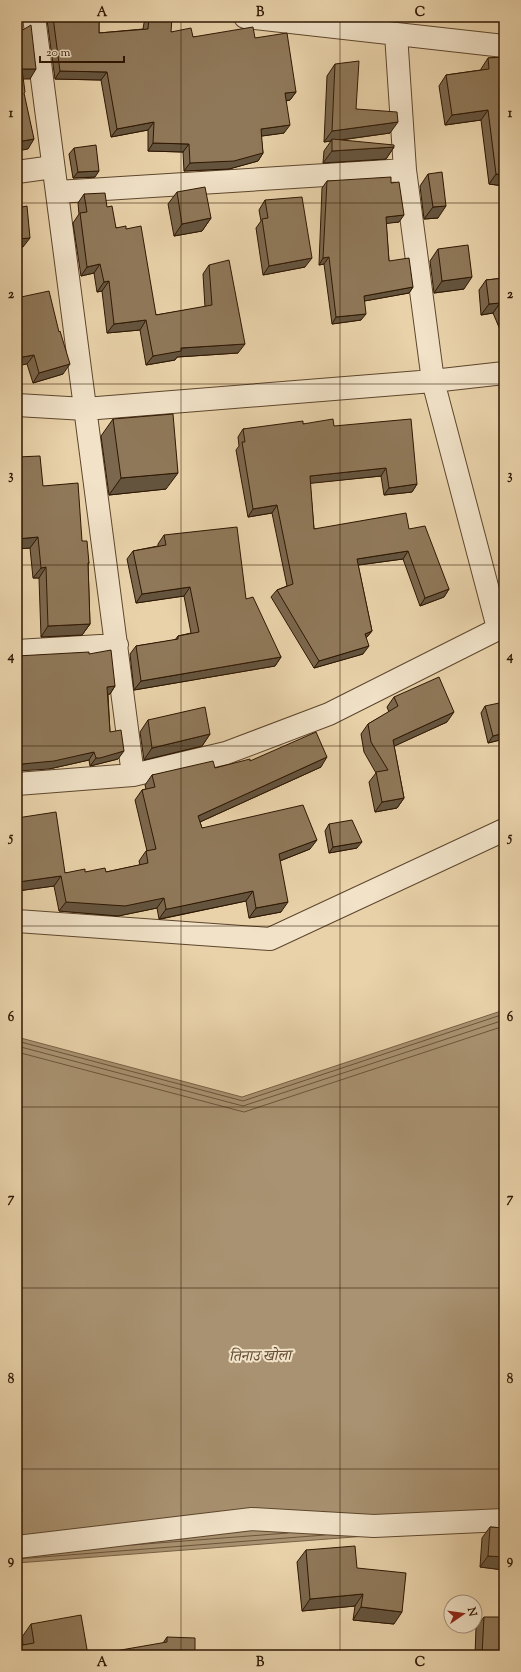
<svg xmlns="http://www.w3.org/2000/svg" width="521" height="1672" viewBox="0 0 521 1672" font-family="'Sorts Mill Goudy','Noto Serif Devanagari',serif">
<style>
.water{fill:#a99271;stroke:#786145}
.lines{fill:none;stroke-linecap:round;stroke-linejoin:round}
.shore{stroke:#6c543a;stroke-width:1}
.minor-casing{stroke:#5d462c;stroke-width:24}
.minor{stroke:#f1e2c8;stroke-width:22}
.wall{fill:#7b674d;stroke:#2e1702}
.shaded-wall{fill:#64543e;stroke:#2e1702}
.building{fill:#8f7859;stroke:#2e1702}
.grid{fill:none;stroke:#2e1702;stroke-width:1;stroke-opacity:0.55}
.labels{text-anchor:middle;dominant-baseline:central;stroke-width:4;stroke-linejoin:round;paint-order:stroke}
.water-label{font-size:15px;font-style:italic;fill:#5f482e;stroke:#f1e2c8}
.neatline{fill:none;stroke:#2e1702;stroke-width:1.5}
.grid-label{font-size:13px;text-anchor:middle;font-weight:bold;fill:#2e1702}
</style>
<rect width="100%" height="100%" fill="#e9d2aa"/>
<filter id="stains"><feTurbulence type="fractalNoise" baseFrequency=".005" numOctaves="4"/><feColorMatrix values="0 0 0 0 .2 0 0 0 0 .09 0 0 0 0 .02 0 0 0 .5 -.17"/></filter>
<radialGradient id="worn" r=".72"><stop offset=".6" stop-color="#630" stop-opacity="0"/><stop offset="1" stop-color="#630" stop-opacity=".3"/></radialGradient>
<path class="water" d="M504 1010V1523L483 1527 17 1563V1037L242 1097Z"/>
<g class="lines">
<path class="shore" d="M17 1041 243 1101 504 1014
M17 1046 243 1106 504 1020
M17 1052 244 1112 504 1026
M132 1545 288 1533
M17 1559 325 1535"/>
<defs>
<path id="minor" d="M34 17 133 775
M245 17 504 46
M396 34 405 170 433 381 498 628
M17 172 53 167
M57 192 405 170
M17 405 85 409 433 381 504 373
M17 651 117 645
M17 784 133 775 226 753 329 714 504 626
M17 921 270 939 504 830
M17 1547 252 1519 374 1526 504 1520"/>
</defs>
<use href="#minor" class="minor-casing"/>
<use href="#minor" class="minor"/>
</g>
<path class="wall" d="M49 17H99V33L143 29 144 23 148 17H149L171 32 193 37 255 38 296 92 290 100 286 101 284 133 261 136 263 153 258 161 229 169 184 171 183 152 148 151V130L111 137 101 80 55 79 47 20Z
M504 57V186L489 184 481 120 445 125 439 86 446 75 481 70V69L488 58Z
M335 64 356 109 390 133 341 140 394 147 386 159 323 163 324 151 331 141 324 142 327 76Z
M74 148 95 177 73 178 69 154Z
M428 174 438 218 424 219 420 186Z
M327 181 391 183 399 222 386 223 389 261 413 287 409 293 364 301 361 320 332 324 324 264 319 265 322 188Z
M177 192 211 218 202 231 174 236 168 204Z
M84 194 107 207 116 228 126 229 156 315 205 307 203 274 209 265 238 353 177 357 175 360 146 365 140 330 107 333 102 291 97 292 94 273 81 276 73 223 79 214 78 203Z
M265 200 305 267 263 275 256 228 261 221 259 210Z
M438 249 464 289 434 293 430 261Z
M504 278V332H501L493 313 481 315 479 290 486 280Z
M21 297 63 374 33 383 27 364Z
M113 419 166 489 109 495 101 436Z
M303 424 334 426 417 484 412 492 384 495 381 476 310 483 314 529H409L449 589 444 597 420 606 403 559 358 565 372 631 366 638 363 654 314 668 271 597 277 590 287 586 272 513 248 517 236 450 239 446 238 437 243 429Z
M17 457 43 486 82 541 89 563 88 565 90 624 82 635 41 637 39 578H33L30 548 17 549Z
M164 535 246 599 281 657 275 666 134 690 130 654 136 646 175 640 178 636 191 633 184 596 136 603 127 559 133 551 158 546V544Z
M89 654 115 686 110 694H108L110 732 118 759 90 766 89 760 49 769Z
M394 697 447 722 394 746 404 798 397 808 375 812 369 782 376 773 364 752 361 734 368 724 389 712 387 707Z
M485 706 504 739 488 743 481 713Z
M148 720 210 734 202 746 144 760 140 732Z
M250 761 321 767 200 822 202 828 310 849 280 861 281 912 249 918 246 901 161 919H159L157 908 118 916 59 911 54 886 17 891V818L65 873 106 872 140 865 139 861 146 851H147L135 800 142 790 146 789 145 785 152 775 215 768Z
M329 824 357 848 329 853 325 831Z
M490 1527 504 1528V1570L480 1567 482 1538Z
M306 1550 357 1568 394 1624 353 1620 355 1606 302 1611 297 1562Z
M484 1617 504 1655H475L476 1628Z
M31 1624 88 1655 23 1645 22 1637Z
M167 1637 195 1655 163 1643Z"/>
<path class="shaded-wall" d="M22 69H36L30 79H17Z
M60 71 107 72 101 80 55 79Z
M296 92 290 100 279 101 285 93Z
M488 110 481 120 445 125 452 115Z
M154 122 148 130 111 137 117 129Z
M398 122 390 133 332 141V139L331 141 324 142 332 131Z
M290 125 284 133 255 137 261 129Z
M34 139 28 149 17 151V142Z
M153 143 189 144 183 152 148 151Z
M394 147 386 159 323 163 332 151Z
M263 153 258 161 229 169 184 171 190 163Z
M99 171 95 177 73 178 78 172Z
M496 174 504 175V186L489 184Z
M446 206 438 218 424 219 433 207Z
M404 215 399 222 382 224 386 217Z
M211 218 202 231 174 236 182 224Z
M30 238 23 247 17 248V239Z
M329 257 324 264 319 265 323 258Z
M312 258 305 267 263 275 269 266Z
M100 264 94 273 81 276 87 267Z
M472 277 464 289 434 293 442 281Z
M109 281 102 291 97 292 104 282Z
M413 287 409 293 359 302 364 296Z
M500 303 493 313 481 315 489 304Z
M366 314 361 320 332 324 336 317Z
M146 320 140 330 107 333 114 324Z
M504 328V332H501Z
M245 344 238 353 177 357 175 360 146 365 153 356 181 348Z
M34 355 27 364 17 366V358Z
M70 364 63 374 33 383 39 373Z
M386 468 381 476 304 484 310 476Z
M178 473 166 489 109 495 121 478Z
M417 484 412 492 384 495 389 488Z
M277 505 272 513 248 517 253 509Z
M38 537 30 548 17 549V539Z
M408 551 403 559 351 566 357 559Z
M46 567 39 578H33L41 568Z
M190 587 184 596 136 603 142 594Z
M449 589 444 597 420 606 425 598Z
M90 624 82 635 41 637 48 626Z
M372 631 366 638 365 634Z
M369 646 363 654 314 668 319 661Z
M281 657 275 666 134 690 141 681Z
M115 686 110 694 102 695 107 687Z
M454 712 447 722 386 750 393 740Z
M504 733V739L488 743 493 736Z
M210 734 202 746 144 760 152 748Z
M124 751 118 759 90 766 96 758Z
M94 752 89 760 49 769 17 771V765L22 764Z
M327 757 321 767 191 826 198 816Z
M404 798 397 808 375 812 382 802Z
M317 840 310 849 272 864 279 854Z
M362 842 357 848 329 853 333 847Z
M61 876 54 886 17 891V884L18 882Z
M253 891 246 901 159 919 166 909Z
M164 898 157 908 118 916 59 911 66 902Z
M288 902 281 912 249 918 256 908Z
M488 1556 504 1557V1570L480 1567Z
M363 1594 355 1606 302 1611 310 1599Z
M361 1607 402 1612 394 1624 353 1620Z"/>
<path class="building" d="M17 17H19L21 31 31 25 36 69H22L25 92 24 93 34 139 17 142Z
M53 17H99V33L148 29 149 17H172L171 32 191 28 193 37 253 27 255 38 287 33 296 92 285 93 290 125 261 129 263 153 234 161 190 163 189 144 153 143 154 122 117 129 107 72 60 71Z
M504 57V175L496 174 488 110 452 115 446 75 489 69 488 58Z
M359 61 356 109 397 112 398 122 332 131 335 64Z
M332 139 394 145V147L332 151Z
M96 145 99 171 78 172 74 148Z
M442 172 446 206 433 207 428 174Z
M391 177V183L399 182 404 215 386 217 389 261 409 258 413 287 364 296 366 314 336 317 329 257 323 258 327 181Z
M205 187 211 218 182 224 177 192Z
M105 193 107 207 112 206 116 228 126 226V229L141 226 156 315 212 305 209 265 229 260 245 344 181 348V351L153 356 146 320 114 324 109 281 104 282 100 264 87 267 80 213 87 212 84 194Z
M302 197 312 258 269 266 262 219 268 218 265 200Z
M27 206 30 238 17 239V208Z
M468 245 472 277 442 281 438 249Z
M504 278V313L500 303 489 304 486 280Z
M20 291 21 297 49 291 59 332 60 331 70 364 39 373 34 355 17 358V292Z
M173 414 178 473 121 478 113 419Z
M333 419 334 426 411 419 417 484 389 488 386 468 310 476 314 529 406 513 409 529 425 526 449 589 425 598 408 551 357 559 372 631 365 634 369 646 319 661 277 590 293 584 277 505 253 509 242 442H245L243 429 303 421V424Z
M40 456 43 486 78 483 82 541H87L89 563H88L90 624 48 626 46 567 41 568 38 537 17 539V457Z
M237 527 246 599 253 597 281 657 141 681 136 646 178 639V636L199 632 190 587 142 594 133 551 166 545 164 535Z
M111 650 115 686 107 687 110 732 121 730 124 751 100 758H96L94 752 54 761 22 764 17 765V656L89 652V654Z
M439 677 454 712 393 740 404 798 382 802 376 772 388 770 371 742 368 724 398 706 394 697Z
M504 702V733L493 736 485 706Z
M205 707 210 734 152 748 148 720Z
M316 732 327 757 198 816 202 828 303 805 317 840 279 854 288 902 256 908 253 891 168 909H166L164 898 125 906 66 902 61 876 18 882 17 873V818L56 812 65 873 85 869V872L105 868 106 872 148 863 146 851 156 849 142 790 155 787 152 775 213 761 215 768 250 759V761Z
M352 820 362 842 333 847 329 824Z
M490 1527 504 1528V1557L488 1556Z
M355 1546 357 1568 406 1573 402 1612 361 1607 363 1594 310 1599 306 1550Z
M81 1615 88 1655H17V1646L34 1643 31 1624Z
M484 1617H504V1655H482Z
M167 1637 195 1638V1655H92L167 1642Z"/>
<path class="grid" d="M181 17V1655M340 17V1655M17 203H504M17 384H504M17 565H504M17 746H504M17 926H504M17 1107H504M17 1288H504M17 1469H504"/>
<g class="labels">
<g class="water-label">
<text transform="translate(260 1357) rotate(-1)">तिनाउ खोला</text>
</g>
</g>
<rect width="521" height="1672" fill="none" stroke="#e9d2aa" stroke-width="44"/>
<g transform="translate(463 1614) rotate(77)"><circle r="19" fill="#f1e2c8" stroke="#a39179"/>
<path d="M0-3L7 15L0 10L-7 15Z" fill="#8f2418"/>
<text y="-6" font-size="11" font-weight="bold" text-anchor="middle" fill="#2e1702">N</text>
</g>
<path d="M40 56v6h84v-6" fill="none" stroke="#2e1702" stroke-width="2"/>
<text x="46" y="56" font-size="12" fill="#2e1702" stroke="#f1e2c8" stroke-width="3" paint-order="stroke">20 m</text>
<rect x="22" y="22" width="477" height="1628" class="neatline"/>
<g class="grid-label">
<text x="102" y="16">A</text>
<text x="260" y="16">B</text>
<text x="420" y="16">C</text>
<text x="11" y="117">1</text>
<text x="510" y="117">1</text>
<text x="11" y="298">2</text>
<text x="510" y="298">2</text>
<text x="11" y="479">3</text>
<text x="510" y="479">3</text>
<text x="11" y="660">4</text>
<text x="510" y="660">4</text>
<text x="11" y="841">5</text>
<text x="510" y="841">5</text>
<text x="11" y="1021">6</text>
<text x="510" y="1021">6</text>
<text x="11" y="1202">7</text>
<text x="510" y="1202">7</text>
<text x="11" y="1383">8</text>
<text x="510" y="1383">8</text>
<text x="11" y="1564">9</text>
<text x="510" y="1564">9</text>
<text x="102" y="1666">A</text>
<text x="260" y="1666">B</text>
<text x="420" y="1666">C</text>
</g>
<rect width="100%" height="100%" filter="url(#stains)"/>
<rect width="100%" height="100%" fill="url(#worn)"/>
</svg>
